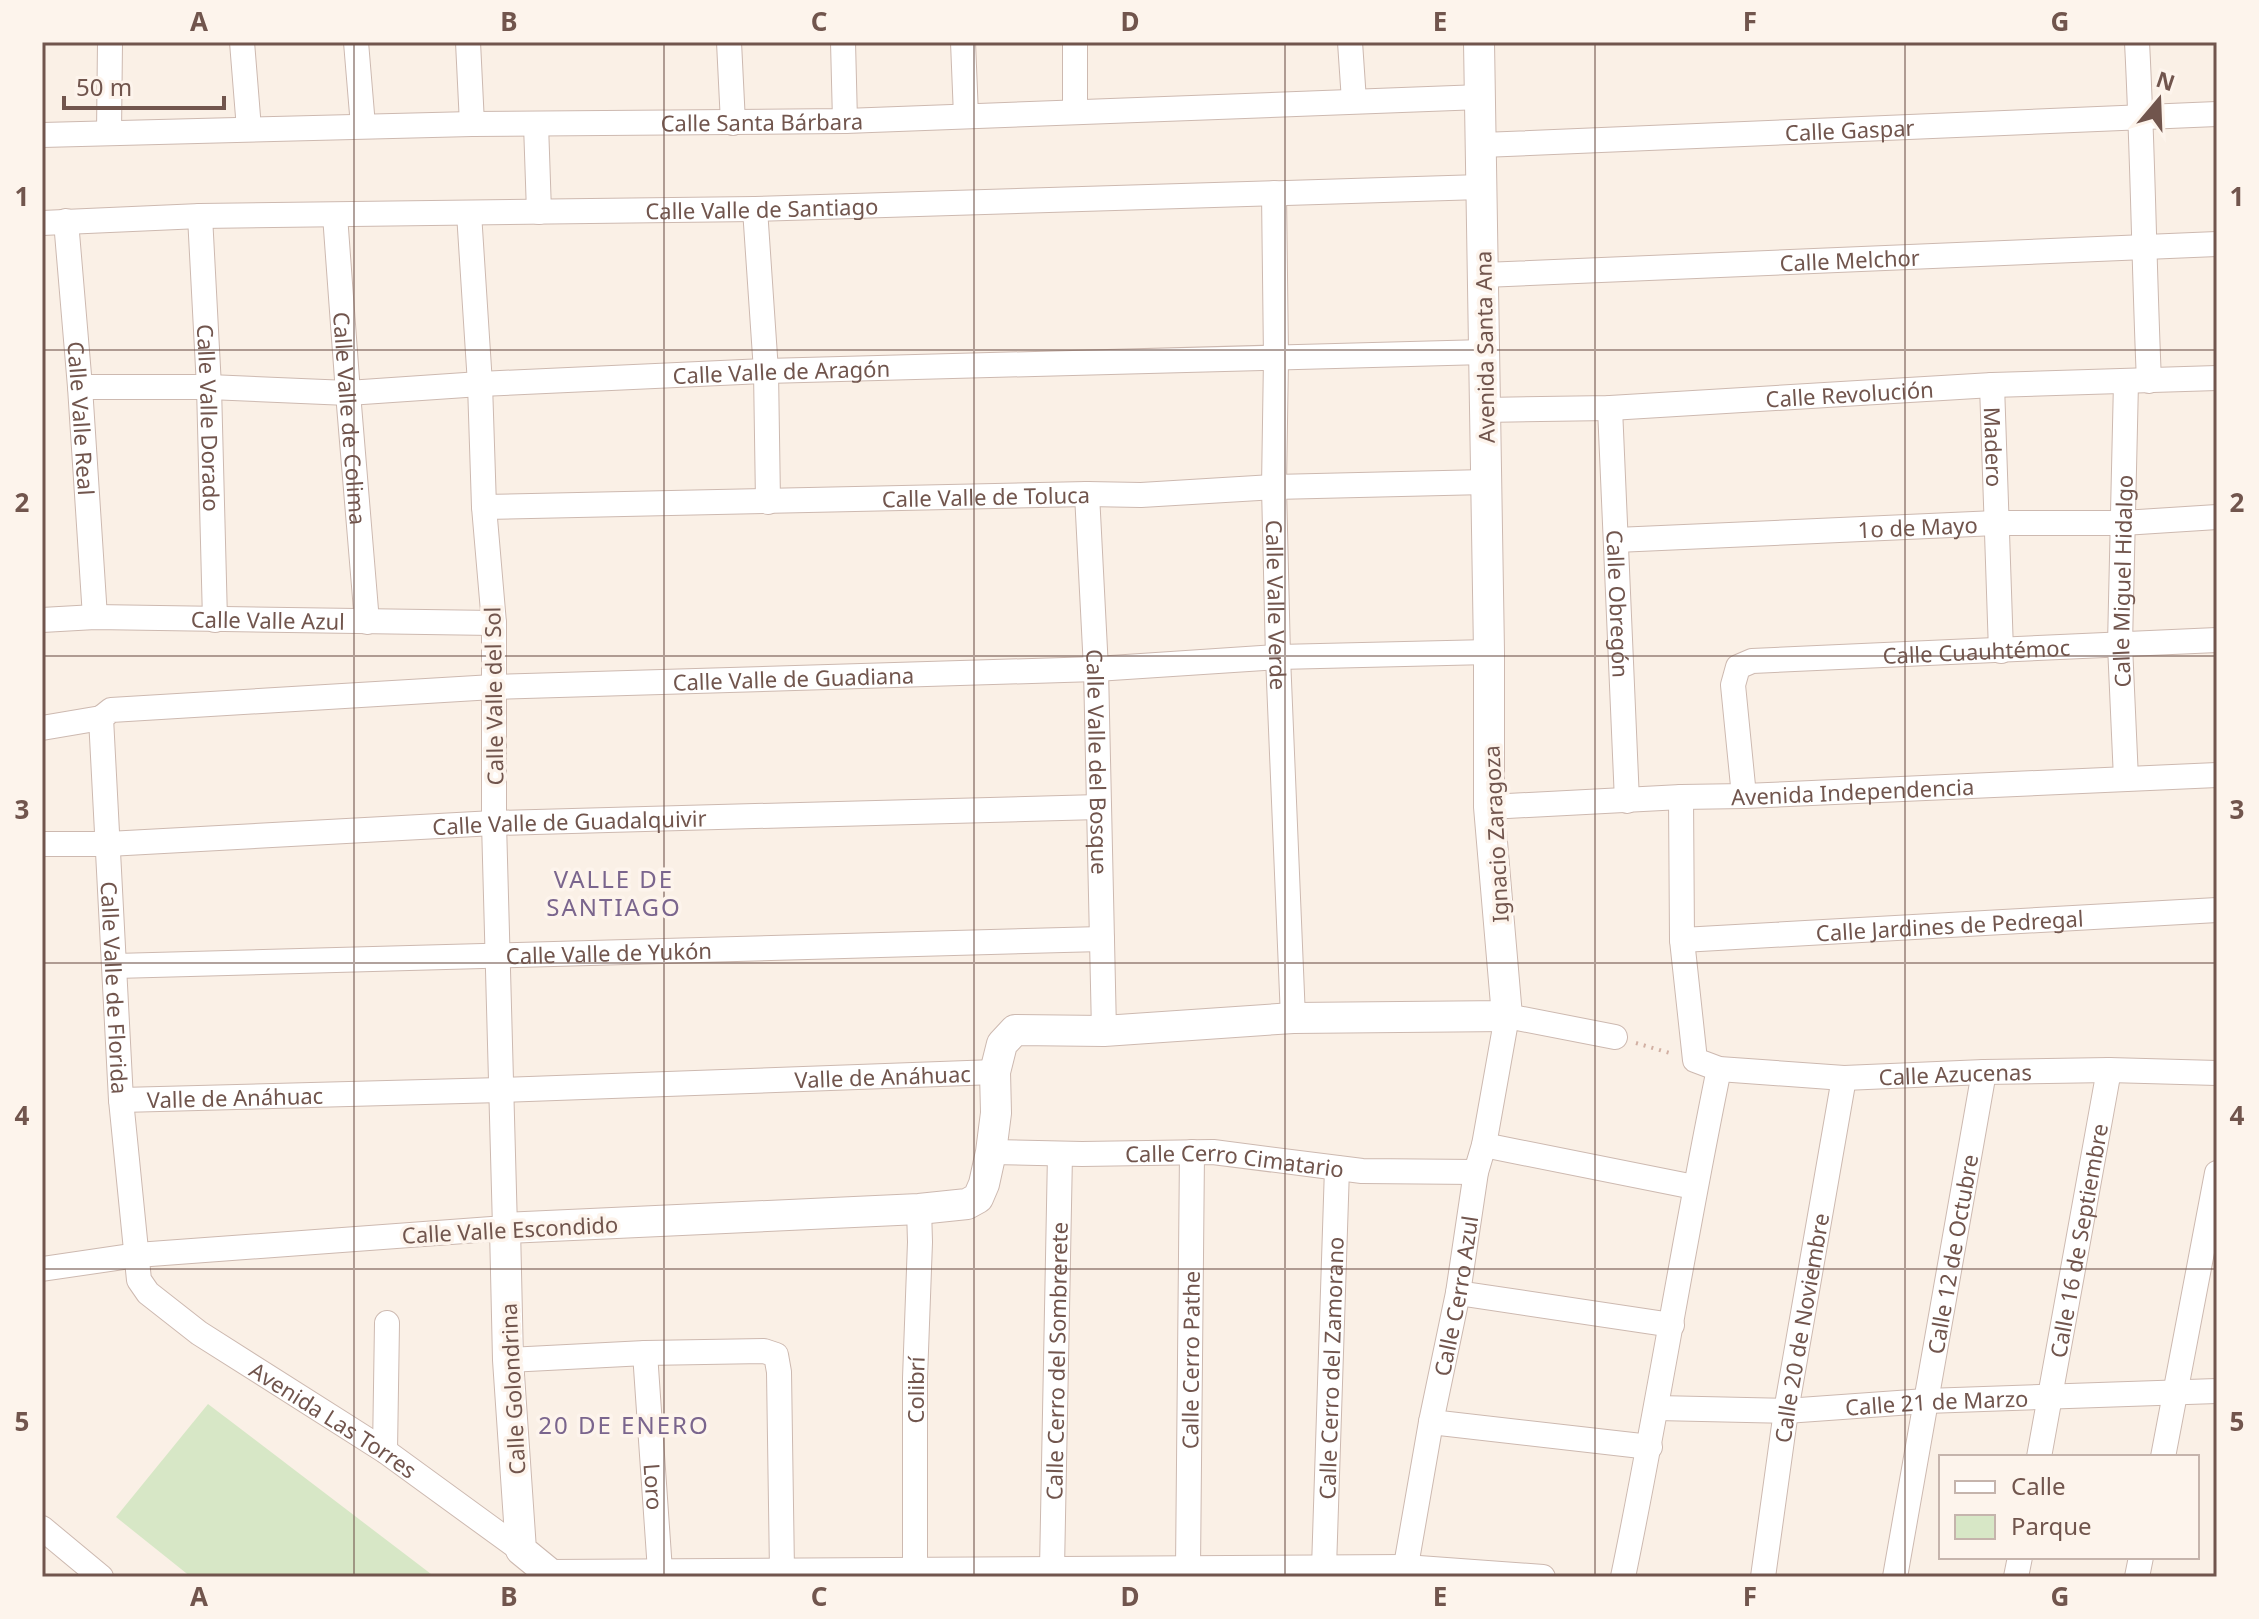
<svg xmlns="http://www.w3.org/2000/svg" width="2259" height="1619" viewBox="0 0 2259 1619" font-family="'Noto Sans',sans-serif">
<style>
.green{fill:#d7e7c6}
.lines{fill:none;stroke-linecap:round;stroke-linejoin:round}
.minor-casing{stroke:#cdb9b0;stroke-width:26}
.tertiary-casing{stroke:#cdb9b0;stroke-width:32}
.path{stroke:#d2b0a3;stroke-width:4;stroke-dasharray:2 6;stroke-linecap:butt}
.minor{stroke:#fff;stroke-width:24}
.tertiary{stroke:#fff;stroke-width:30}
.grid{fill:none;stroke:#71554d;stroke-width:2;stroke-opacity:0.55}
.labels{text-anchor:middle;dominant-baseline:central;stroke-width:7;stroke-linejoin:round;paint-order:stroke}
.street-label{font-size:22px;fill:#71554d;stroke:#fdf4ec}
.neighbourhood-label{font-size:24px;letter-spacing:2px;fill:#7a658d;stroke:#fdf4ec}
.neatline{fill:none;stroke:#71554d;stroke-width:3}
.grid-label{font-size:26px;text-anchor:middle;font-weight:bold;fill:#71554d}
</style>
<rect width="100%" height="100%" fill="#faf0e6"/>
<path class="green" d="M208 1404 435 1577H191L116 1517Z"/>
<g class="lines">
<defs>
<g id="minor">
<path d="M242 42 249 129"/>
<path d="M356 42 363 126"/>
<path d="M468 42 472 124"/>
<path d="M729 42 733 123"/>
<path d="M843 42 845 121"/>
<path d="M963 42 966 116"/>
<path d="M1350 42 1354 101"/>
<path d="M2137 42C2143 155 2144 268 2149 381"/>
<path d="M1075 112V42"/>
<path d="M536 124 539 212"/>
<path d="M109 133 110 42"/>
<path id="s1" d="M42 135 472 124 845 121 1481 97"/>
<path id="s2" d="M1482 145 2217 114"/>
<path id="s3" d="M1274 193 1276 358 1274 487 1278 657 1293 1018"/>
<path d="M755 209 766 371 768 502"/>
<path id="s4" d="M335 215 348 393 367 622"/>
<path id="s5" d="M200 216 209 387 215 620"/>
<path id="s6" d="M66 221 80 387 95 617"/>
<path id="s7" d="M42 223 200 216 755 209 1481 187"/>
<path id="s8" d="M1484 275 2217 244"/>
<path id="s9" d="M1992 385 2001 651"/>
<path id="s10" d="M80 387H209L348 393 480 384 766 371 1485 352"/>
<path id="s11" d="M1610 408 1627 801"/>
<path id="s12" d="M1484 410 1610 408 1992 385 2217 378"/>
<path id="s13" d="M1087 494 1096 669 1104 1031"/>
<path id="s14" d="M484 507 1087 494 1141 495 1274 487 1486 482"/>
<path id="s15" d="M1616 540 1996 523H2123L2217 517"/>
<path id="s16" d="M42 620 95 617 494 623"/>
<path id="s17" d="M101 718 111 710 493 687 1096 669 1278 657 1489 652"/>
<path id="s18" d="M101 718 121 1100 139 1280 148 1293 199 1333 385 1451 521 1550"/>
<path d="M42 728 101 718"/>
<path id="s19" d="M2126 779 2120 645 2126 382"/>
<path id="s20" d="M1744 796 1733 685 1738 667 1752 661 2217 640"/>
<path id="s21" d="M1681 797 1682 940 1695 1060 1719 1069 1844 1078 1984 1072 2109 1070 2217 1073"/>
<path id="s22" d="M1489 807 1681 797 1744 796 2217 775"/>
<path id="s23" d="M42 844H108L494 823 1099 807"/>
<path id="s24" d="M1682 940 2217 910"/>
<path id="s25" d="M115 966 1102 939"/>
<path id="s26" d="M121 1100 501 1090 995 1072"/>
<path d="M1484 1145 1694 1187"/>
<path id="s27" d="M991 1152 1082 1154 1213 1152 1362 1171 1476 1172"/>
<path d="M42 1269 137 1255 505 1228 494 823V623L484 507 480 384 469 213"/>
<path d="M1458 1293 1672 1325"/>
<path id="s28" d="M645 1353 660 1571"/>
<path d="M508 1360 645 1353 764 1351 776 1355 779 1372 782 1571"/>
<path id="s29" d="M1657 1408 1786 1411 1926 1401 2217 1391"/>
<path d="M1431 1422 1650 1447"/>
<path d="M385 1451 387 1323"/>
<path id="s30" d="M2039 1457 2109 1070"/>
<path d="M2163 1457 2217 1173"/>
<path d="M42 1528 101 1577"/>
<path id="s31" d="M1188 1568 1192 1152"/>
<path id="s32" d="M1324 1568 1337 1168"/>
<path id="s33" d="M1052 1569 1060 1154"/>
<path id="s34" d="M915 1570V1378L920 1242 919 1209"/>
<path d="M548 1572 1405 1567 1543 1577"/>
<path id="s35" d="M1404 1577 1431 1422 1458 1293 1476 1172 1484 1145 1507 1016 1615 1037"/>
<path d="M1623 1577C1658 1408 1684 1238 1719 1069"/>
<path id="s36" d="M1763 1577 1786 1411 1844 1078"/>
<path id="s37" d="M1895 1577 1984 1072"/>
<path d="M2016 1577 2020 1557"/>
<path d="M2137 1577 2141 1557"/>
</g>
<path id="tertiary" d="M554 1577 521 1550 508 1360 505 1228 919 1209 967 1204 978 1198 984 1184 991 1152 996 1113 995 1072 1002 1044 1015 1030 1104 1031 1293 1018 1507 1016 1489 807V652L1479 42"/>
</defs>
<use href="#minor" class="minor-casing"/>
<use href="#tertiary" class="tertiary-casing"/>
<path class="path" d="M1636 1043 1673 1054"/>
<use href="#minor" class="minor"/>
<use href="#tertiary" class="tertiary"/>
</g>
<path class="grid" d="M354 42V1577M664 42V1577M974 42V1577M1285 42V1577M1595 42V1577M1905 42V1577M42 350H2217M42 656H2217M42 963H2217M42 1269H2217"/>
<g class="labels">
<g class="street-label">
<text stroke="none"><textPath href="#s1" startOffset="720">Calle Santa Bárbara</textPath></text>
<text stroke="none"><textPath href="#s2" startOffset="368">Calle Gaspar</textPath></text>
<text stroke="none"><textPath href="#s7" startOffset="720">Calle Valle de Santiago</textPath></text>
<text stroke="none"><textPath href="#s8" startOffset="366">Calle Melchor</textPath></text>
<text transform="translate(1484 347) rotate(-91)">Avenida Santa Ana</text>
<text stroke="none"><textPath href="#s10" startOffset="702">Calle Valle de Aragón</textPath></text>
<text stroke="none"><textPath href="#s12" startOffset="366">Calle Revolución</textPath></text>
<text stroke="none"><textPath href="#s5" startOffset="202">Calle Valle Dorado</textPath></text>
<text stroke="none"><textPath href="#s4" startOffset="204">Calle Valle de Colima</textPath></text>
<text stroke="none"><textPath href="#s6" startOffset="198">Calle Valle Real</textPath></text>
<text stroke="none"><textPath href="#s9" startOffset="62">Madero</textPath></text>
<text stroke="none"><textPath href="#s14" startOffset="502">Calle Valle de Toluca</textPath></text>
<text stroke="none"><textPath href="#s15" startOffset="302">1o de Mayo</textPath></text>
<text stroke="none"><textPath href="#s19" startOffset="198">Calle Miguel Hidalgo</textPath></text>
<text stroke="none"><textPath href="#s11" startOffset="196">Calle Obregón</textPath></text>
<text stroke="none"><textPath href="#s3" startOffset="412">Calle Valle Verde</textPath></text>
<text stroke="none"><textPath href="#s16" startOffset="226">Calle Valle Azul</textPath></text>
<text stroke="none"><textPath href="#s20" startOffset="370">Calle Cuauhtémoc</textPath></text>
<text stroke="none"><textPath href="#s17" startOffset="696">Calle Valle de Guadiana</textPath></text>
<text transform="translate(493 696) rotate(-91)">Calle Valle del Sol</text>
<text stroke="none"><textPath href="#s13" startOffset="268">Calle Valle del Bosque</textPath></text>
<text stroke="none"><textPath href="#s22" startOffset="364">Avenida Independencia</textPath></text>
<text stroke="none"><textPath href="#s23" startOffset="528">Calle Valle de Guadalquivir</textPath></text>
<text transform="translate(1495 834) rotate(-93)">Ignacio Zaragoza</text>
<text stroke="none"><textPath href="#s24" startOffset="268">Calle Jardines de Pedregal</textPath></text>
<text stroke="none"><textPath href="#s25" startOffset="494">Calle Valle de Yukón</textPath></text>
<text stroke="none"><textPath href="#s18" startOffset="270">Calle Valle de Florida</textPath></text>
<text stroke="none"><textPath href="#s21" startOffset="526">Calle Azucenas</textPath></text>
<text stroke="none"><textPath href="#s26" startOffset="762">Valle de Anáhuac</textPath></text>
<text stroke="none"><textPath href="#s26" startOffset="114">Valle de Anáhuac</textPath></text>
<text stroke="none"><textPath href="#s27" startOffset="244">Calle Cerro Cimatario</textPath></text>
<text transform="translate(510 1229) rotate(-3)">Calle Valle Escondido</text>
<text stroke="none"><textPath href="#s30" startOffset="220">Calle 16 de Septiembre</textPath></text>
<text stroke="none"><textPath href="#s37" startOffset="328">Calle 12 de Octubre</textPath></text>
<text stroke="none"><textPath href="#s35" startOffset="286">Calle Cerro Azul</textPath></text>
<text stroke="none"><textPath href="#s36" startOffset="252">Calle 20 de Noviembre</textPath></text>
<text stroke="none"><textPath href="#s31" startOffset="208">Calle Cerro Pathe</textPath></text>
<text stroke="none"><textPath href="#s33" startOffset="208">Calle Cerro del Sombrerete</textPath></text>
<text stroke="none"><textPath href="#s32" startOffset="200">Calle Cerro del Zamorano</textPath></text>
<text transform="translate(512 1389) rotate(-93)">Calle Golondrina</text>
<text stroke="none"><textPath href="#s34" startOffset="180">Colibrí</textPath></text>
<text stroke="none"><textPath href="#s29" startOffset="280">Calle 21 de Marzo</textPath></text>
<text stroke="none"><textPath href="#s18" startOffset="804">Avenida Las Torres</textPath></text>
<text stroke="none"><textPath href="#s28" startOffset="134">Loro</textPath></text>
</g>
<g class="neighbourhood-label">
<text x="614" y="878">VALLE DE<tspan x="614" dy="28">SANTIAGO</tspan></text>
<text x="624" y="1424">20 DE ENERO</text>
</g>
</g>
<rect width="2259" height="1619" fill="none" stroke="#fdf4ec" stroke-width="88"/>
<rect x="1939" y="1455" width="260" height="104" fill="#fdf4ec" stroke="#c5b4ac" stroke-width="2"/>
<rect x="1955" y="1481" width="40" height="12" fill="#ffffff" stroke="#c5b4ac" stroke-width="2"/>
<text x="2011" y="1495" font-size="24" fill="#71554d">Calle</text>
<rect x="1955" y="1515" width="40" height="24" fill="#d7e7c6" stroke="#c5b4ac" stroke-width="2"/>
<text x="2011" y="1535" font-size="24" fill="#71554d">Parque</text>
<g transform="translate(2159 100) rotate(19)" stroke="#fdf4ec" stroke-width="6" paint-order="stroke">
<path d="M0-6L14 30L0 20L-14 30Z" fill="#71554d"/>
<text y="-12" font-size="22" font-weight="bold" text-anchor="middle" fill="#71554d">N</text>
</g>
<path d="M64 96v12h160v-12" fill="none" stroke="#71554d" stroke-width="4"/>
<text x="76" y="96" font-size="24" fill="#71554d" stroke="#fdf4ec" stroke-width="6" paint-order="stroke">50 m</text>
<rect x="44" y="44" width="2171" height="1531" class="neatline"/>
<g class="grid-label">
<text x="199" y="31">A</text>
<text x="509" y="31">B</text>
<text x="819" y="31">C</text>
<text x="1130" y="31">D</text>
<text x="1440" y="31">E</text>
<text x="1750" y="31">F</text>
<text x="2060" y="31">G</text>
<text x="22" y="206">1</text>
<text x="2237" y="206">1</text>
<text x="22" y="512">2</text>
<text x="2237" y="512">2</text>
<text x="22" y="819">3</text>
<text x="2237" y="819">3</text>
<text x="22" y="1125">4</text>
<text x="2237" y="1125">4</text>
<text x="22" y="1431">5</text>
<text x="2237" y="1431">5</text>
<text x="199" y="1606">A</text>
<text x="509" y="1606">B</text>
<text x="819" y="1606">C</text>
<text x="1130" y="1606">D</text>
<text x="1440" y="1606">E</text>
<text x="1750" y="1606">F</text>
<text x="2060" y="1606">G</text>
</g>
</svg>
